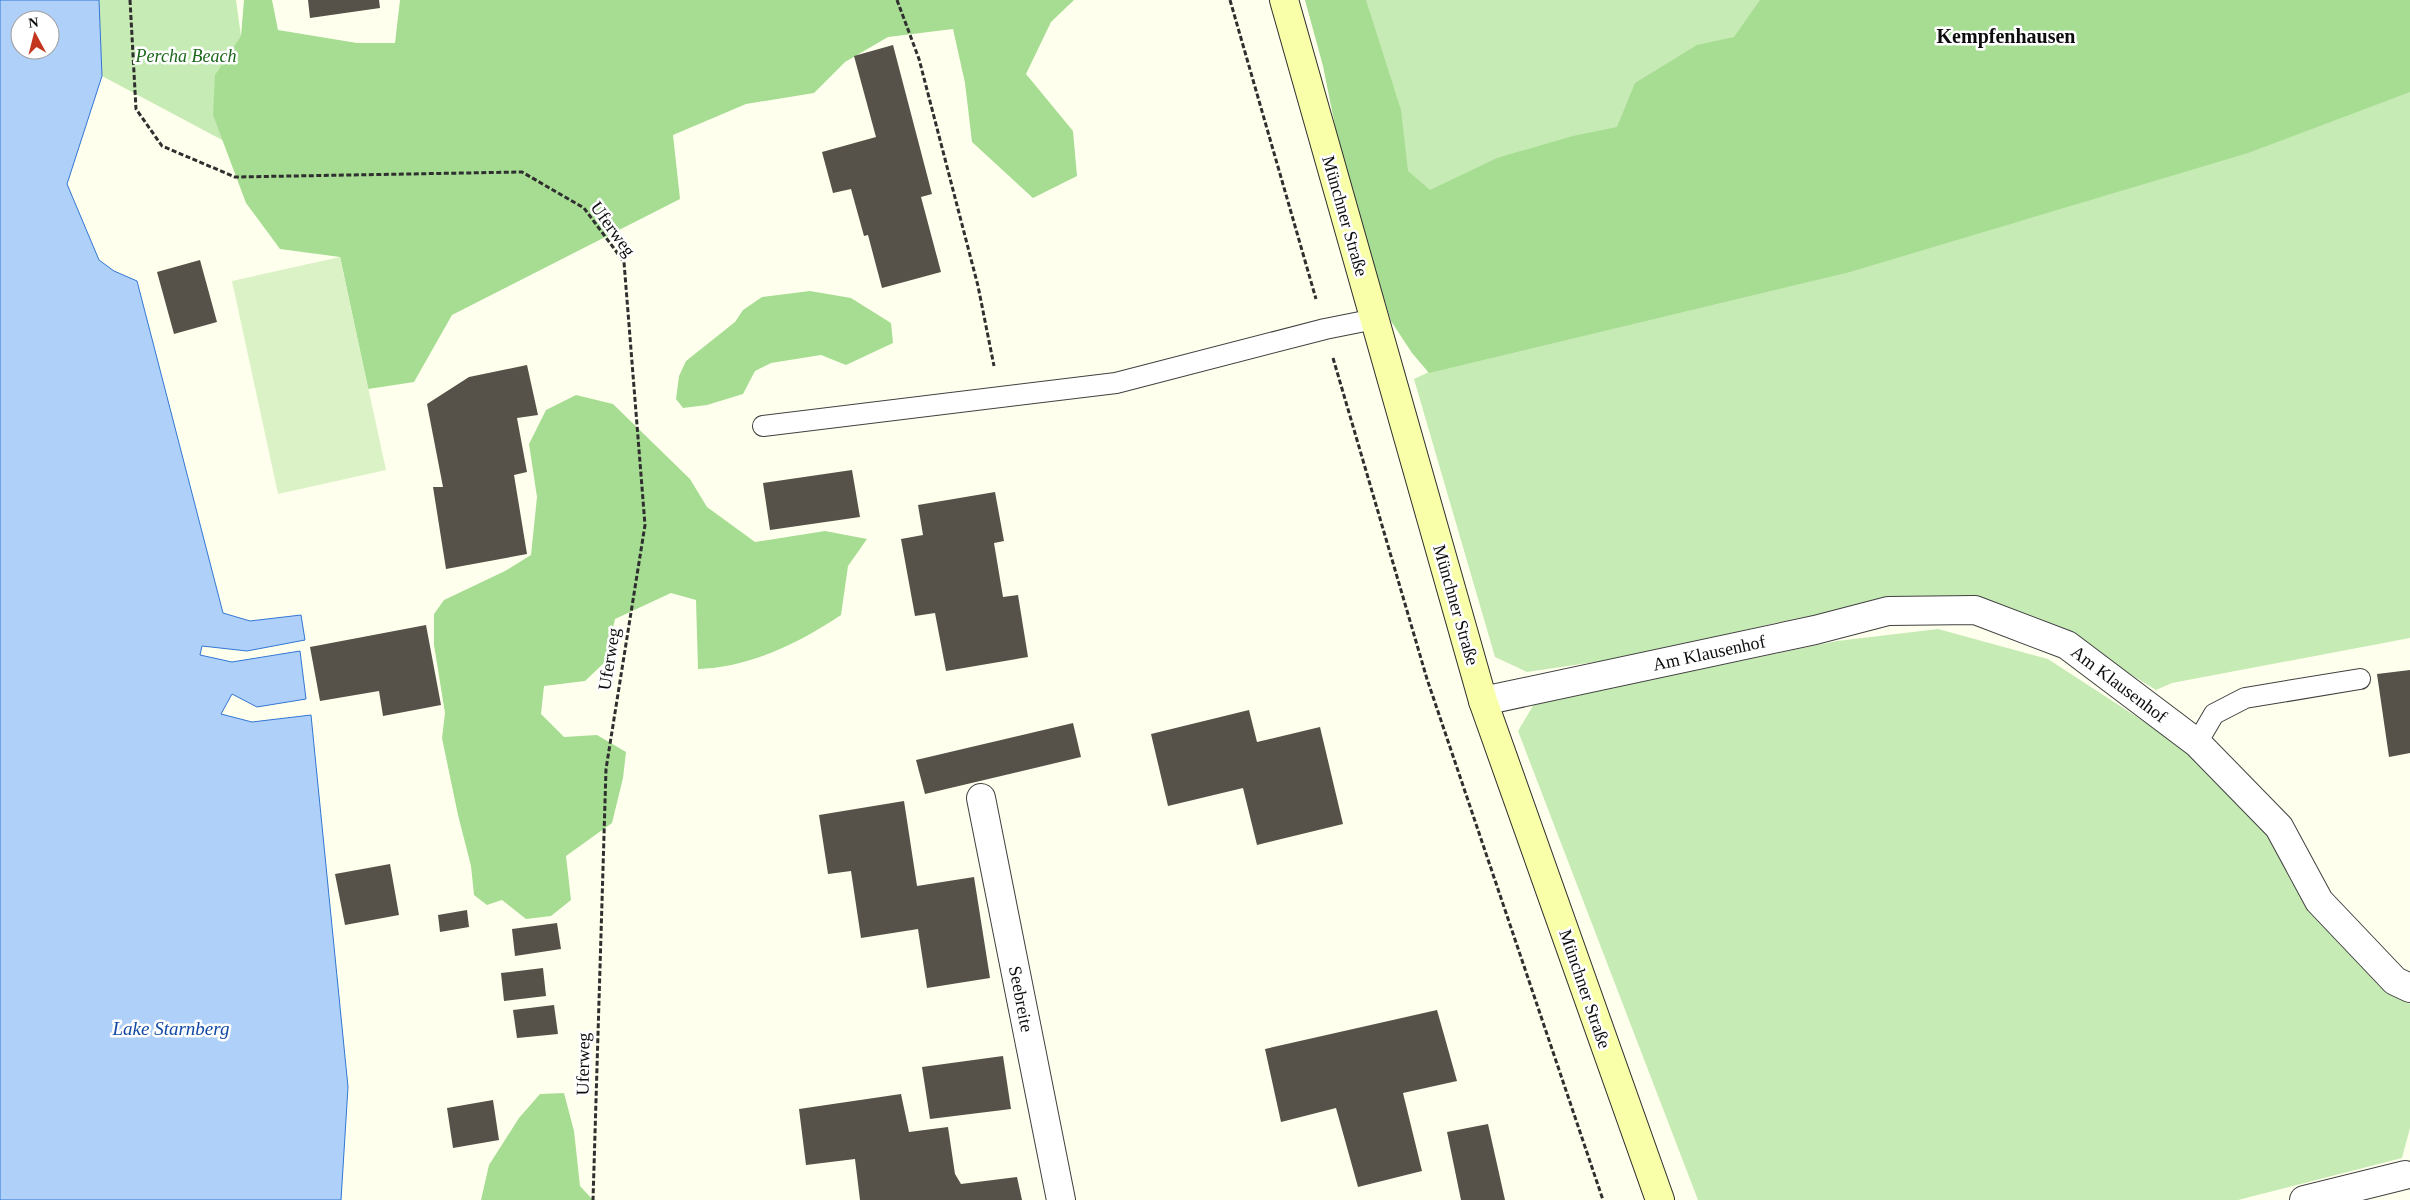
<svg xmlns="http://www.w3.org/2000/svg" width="2410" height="1200" viewBox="0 0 2410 1200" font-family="'Times New Roman',serif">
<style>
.green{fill:#c7ebb5}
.forest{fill:#a7dd93}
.pitch{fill:#dbf2c7}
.water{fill:#afd0f9;stroke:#3276d4;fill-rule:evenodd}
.building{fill:#565149}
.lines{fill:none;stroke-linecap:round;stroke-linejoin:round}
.service-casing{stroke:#404040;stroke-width:22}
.minor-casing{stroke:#404040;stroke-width:30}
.secondary-casing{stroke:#2f2f2f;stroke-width:30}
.path{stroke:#2f2f2f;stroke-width:3;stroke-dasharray:5 2.5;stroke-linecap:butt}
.service{stroke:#fff;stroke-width:20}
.minor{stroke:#fff;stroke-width:28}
.secondary{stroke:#f9ffa8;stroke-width:28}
.labels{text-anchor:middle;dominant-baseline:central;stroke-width:5;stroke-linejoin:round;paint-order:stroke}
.park-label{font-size:18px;font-style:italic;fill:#1c681a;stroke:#fff}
.street-label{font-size:18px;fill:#0d0d0d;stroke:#fff}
.water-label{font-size:19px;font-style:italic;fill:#1049a5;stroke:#fff}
.quarter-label{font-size:20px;font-weight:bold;fill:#0d0d0d;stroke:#fff}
</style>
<rect width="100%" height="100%" fill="#ffffed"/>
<path class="green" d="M99 0H236L258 159 102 76Z
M1315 0H2410V638L2172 683 2156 690 2072 638 1895 602 1798 618 1615 659 1527 672 1495 657 1414 379 1429 372Z
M1938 629 2048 659 2183 747 2262 825 2318 920 2374 978 2410 1004V1128L2402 1158 2238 1200H1698L1518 731 1534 704 1837 641Z"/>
<path class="forest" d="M244 0H272L278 30 357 43H395L400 0H1074L1051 22 1026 74 1073 131 1077 176 1033 198 972 142 965 83 953 29 888 37 845 62 814 93 746 104 673 135 680 199 452 315 414 382 368 389 340 257 280 249 246 203 213 115 215 75 241 36Z
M1305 0H1366L1401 110 1408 171 1430 190 1497 158 1573 136 1617 127 1635 83 1697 45 1734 37 1760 0H2410V92L2248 153 1850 272 1429 373 1412 353 1391 321 1345 175 1323 66Z
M810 291 851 298 891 323 893 343 846 365 821 355 771 363 755 371 743 394 707 405 683 408 676 399 679 376 686 361 735 322 743 310 762 297Z
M576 395 613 404 690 479 707 507 755 542 825 531 867 539 848 566 841 615C799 643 749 668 698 669L696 600 671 593 615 619 605 662 585 681 544 686 541 714 564 737 597 735 626 752 623 778 612 823 566 856 571 900 551 916 526 919 502 900 487 905 474 895 471 866 458 815 442 738 445 713 434 645V614L444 600 505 571 531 555 537 497 529 444 546 410Z
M564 1093 574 1131 580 1186 593 1200H481L489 1165 519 1118 540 1094Z"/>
<path class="pitch" d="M340 257 386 470 278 494 232 281Z"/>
<path class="water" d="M0 0H99L102 76 67 184 99 260 114 271 137 281 223 613 250 621 301 615 305 640 247 651 202 646 200 655 232 662 300 651 306 699 257 707 232 694 221 714 252 722 311 715 348 1087 341 1200H0ZM20 20H50V50H20Z"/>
<path class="building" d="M308 0H379L380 8 310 18Z
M893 45 932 194 921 197 941 272 882 288 868 235 864 236 851 189 833 193 822 152 876 137 854 56Z
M200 260 217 322 174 334 157 272Z
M527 365 538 415 517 418 527 472 514 475 527 554 446 569 433 487H443L427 404 469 377Z
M852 470 860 517 770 530 763 483Z
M995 492 1004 541 994 543 1003 597 1018 595 1028 657 946 671 935 613 915 616 901 539 923 535 918 505Z
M426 625 441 705 383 716 379 691 320 701 310 647Z
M2410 670V753L2389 757 2377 674Z
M1249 710 1257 742 1320 727 1343 824 1257 845 1243 788 1168 806 1151 734Z
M1073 723 1081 757 925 794 916 760Z
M904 801 917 886 974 877 990 978 927 988 918 929 861 938 851 871 828 874 819 815Z
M390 864 399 915 345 925 335 874Z
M467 910 469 927 440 932 438 915Z
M557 923 561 949 515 956 512 929Z
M543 968 546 996 504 1001 501 973Z
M554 1005 558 1034 517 1038 513 1010Z
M1437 1010 1457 1081 1403 1093 1422 1171 1358 1187 1336 1108 1281 1122 1265 1049Z
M1003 1056 1011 1109 930 1119 922 1067Z
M901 1094 909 1132 948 1127 955 1174 961 1184 1017 1177 1022 1200H860L855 1159 806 1165 799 1109Z
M493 1100 499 1140 453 1148 447 1108Z
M1488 1124 1505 1200H1461L1447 1132Z"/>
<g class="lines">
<defs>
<path id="service" d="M763 426 1116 383 1325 329 1375 319
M2197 743 2214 714 2245 698 2360 679"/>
<path id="minor" d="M1483 701 1815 630 1888 611 1975 610 2067 645 2197 743 2279 827 2319 901 2395 981 2410 988
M981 798 1061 1200
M2304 1200 2405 1175"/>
<path id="secondary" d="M1284 0 1483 701 1660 1200"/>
</defs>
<use href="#service" class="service-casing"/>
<use href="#minor" class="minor-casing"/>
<use href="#secondary" class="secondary-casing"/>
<path class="path" d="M130 0 136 109 162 146 235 177 522 172 584 208 624 262 645 525 606 769 593 1200
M897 0 919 59 978 286 994 366
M1230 0 1316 299
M1333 358 1427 679 1603 1200"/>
<use href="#service" class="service"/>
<use href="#minor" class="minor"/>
<use href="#secondary" class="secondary"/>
</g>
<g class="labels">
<g class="park-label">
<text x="186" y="56">Percha Beach</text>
</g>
<g class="street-label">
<text transform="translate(1345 216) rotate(74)">Münchner Straße</text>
<text transform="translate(613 229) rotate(54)">Uferweg</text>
<text transform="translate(1456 605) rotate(74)">Münchner Straße</text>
<text transform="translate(1709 653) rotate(-12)">Am Klausenhof</text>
<text transform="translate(609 659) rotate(-81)">Uferweg</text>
<text transform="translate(2119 684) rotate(37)">Am Klausenhof</text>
<text transform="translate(1585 989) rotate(71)">Münchner Straße</text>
<text transform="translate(1021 999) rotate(79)">Seebreite</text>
<text transform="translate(583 1064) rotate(-89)">Uferweg</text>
</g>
<g class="water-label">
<text x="171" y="1028">Lake Starnberg</text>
</g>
<g class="quarter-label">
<text x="2006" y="36">Kempfenhausen</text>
</g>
</g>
<g transform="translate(35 35) rotate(353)"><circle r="24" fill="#ffffff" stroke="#9e9e9e"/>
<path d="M0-4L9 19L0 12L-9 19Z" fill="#c4351e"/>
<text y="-8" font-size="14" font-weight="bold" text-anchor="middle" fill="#0d0d0d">N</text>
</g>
</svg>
